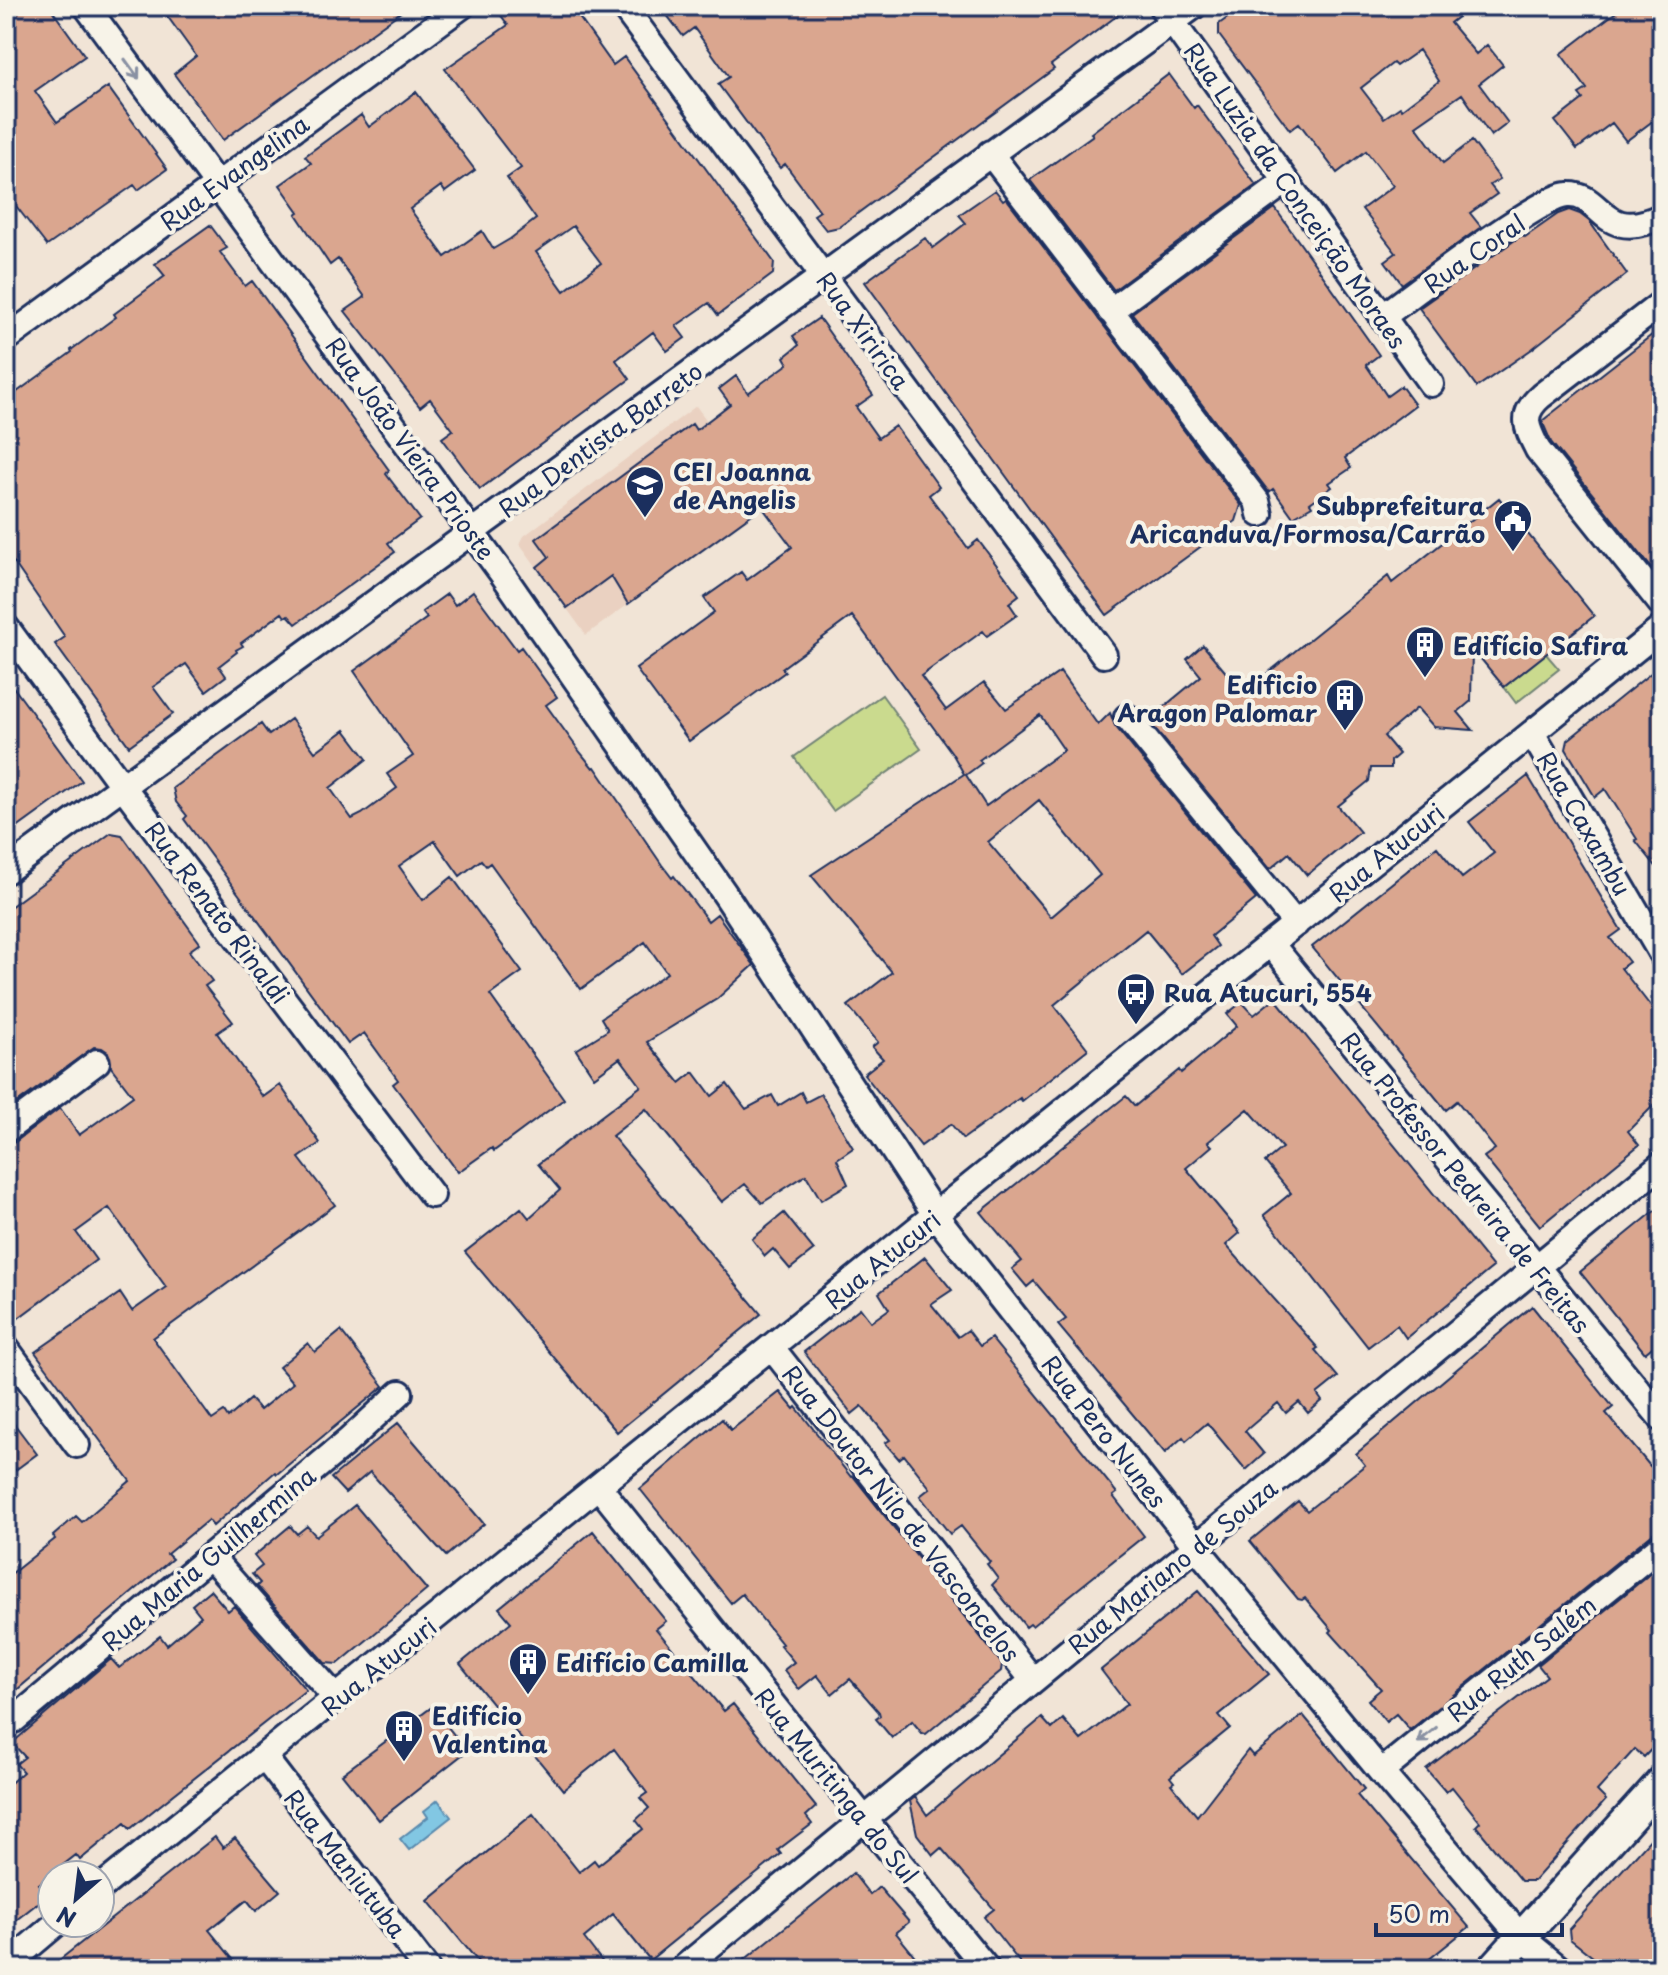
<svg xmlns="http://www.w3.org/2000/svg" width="1668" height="1975" viewBox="0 0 1668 1975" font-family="'Playpen Sans',sans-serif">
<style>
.built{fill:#ead1c1}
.green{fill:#cada8e;stroke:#728476;stroke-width:2}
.water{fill:#82c7e3;stroke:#598aae;stroke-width:2}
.building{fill:#daa68f;stroke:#1b2f5e;stroke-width:2;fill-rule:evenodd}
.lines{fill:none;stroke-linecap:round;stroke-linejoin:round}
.minor-casing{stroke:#1b2f5e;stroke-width:30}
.tertiary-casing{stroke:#1b2f5e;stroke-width:36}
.minor{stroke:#f7f3e8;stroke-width:24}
.tertiary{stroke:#f7f3e8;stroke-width:30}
.oneway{stroke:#8991a3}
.labels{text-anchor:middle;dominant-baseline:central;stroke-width:8;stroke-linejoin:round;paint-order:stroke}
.street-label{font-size:24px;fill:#1b2f5e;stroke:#f7f3e8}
.poi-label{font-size:24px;font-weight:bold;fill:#1b2f5e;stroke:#f7f3e8;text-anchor:start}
</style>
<rect width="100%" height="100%" fill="#f1e4d6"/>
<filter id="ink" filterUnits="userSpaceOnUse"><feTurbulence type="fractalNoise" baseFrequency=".0125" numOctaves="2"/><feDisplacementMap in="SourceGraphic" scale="16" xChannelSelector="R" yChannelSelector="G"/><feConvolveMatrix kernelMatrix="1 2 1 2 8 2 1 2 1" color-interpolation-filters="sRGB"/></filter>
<g filter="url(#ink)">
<path class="built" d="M696 406 768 503 586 635 520 544 524 536Z"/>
<path class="green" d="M1546 654 1559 669 1516 703 1504 687Z
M882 695 921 749 833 811 794 757Z"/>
<path class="water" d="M438 1800 451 1817 409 1850 400 1839 428 1817 424 1811Z"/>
<path class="building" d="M6 6H49L85 56 35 91 57 122 108 87 167 169 138 190 134 185 47 246 6 193Z
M160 6H409L223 140 174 74 196 56Z
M512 6H571L613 65 624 57 774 262 773 274 718 315 709 303 676 326 685 338 667 351 653 332 616 360 630 379 480 489 442 438 453 430 430 399 420 407 345 311 365 297 338 259 330 265 296 214 299 212 280 185 311 163 305 156 361 115 369 127 416 92 475 170 445 192 441 186 410 209 445 257 482 231 493 249 510 239 536 219 507 178 521 168 445 69 508 25 500 14ZM573 226 601 263 564 291 536 252Z
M660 6H1130L1051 65 1054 69 839 227 826 230 814 215 820 211 785 164 780 168 718 84 729 77 694 28 683 36Z
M1244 6H1472L1450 23 1476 54 1487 45 1503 65 1479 84 1508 123 1491 136 1462 94 1416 126 1443 163 1472 141 1500 179 1490 185 1497 194 1470 213 1481 227 1402 284 1385 261 1396 253 1362 209 1393 186 1366 151 1337 173 1299 123 1290 130 1219 35V24ZM1419 50 1439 81 1402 109 1400 107 1384 118 1361 88 1393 63 1396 66Z
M1624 6H1662V114L1626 141 1612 123 1577 149 1555 121 1583 99 1579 94 1587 89 1561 54Z
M1169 74 1194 108 1197 105 1256 185 1114 290 1030 180 1093 135 1091 133Z
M995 190 1003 200 1006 198 1241 505 1236 521 1107 615 865 282 925 238 933 248 966 223 959 215Z
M1275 208 1379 355 1366 365 1387 396 1401 386 1415 405 1345 458 1351 468 1329 483 1332 487 1310 503 1312 506 1293 517 1273 489 1269 492 1132 313Z
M1569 210 1580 214 1589 221 1627 274 1532 349 1477 387 1419 308 1518 238 1523 235 1525 237 1558 214Z
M210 225 227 248 220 252 245 286 252 281 389 470 386 474 420 519 388 543 395 552 296 624 288 615 285 617 282 613 241 643 243 646 236 650 237 652 219 666 226 676 206 691 186 664 153 687 173 714 129 746 55 644 65 637 6 551V400L72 352 71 350 116 317 114 314 165 276 155 264Z
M819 318 873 395 856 407 878 438 895 426 939 487 929 495 968 548 978 540 1019 595 1009 603 1017 615 987 636 983 631 921 676 946 710 984 682 1006 709 1060 672 1098 725 1110 713 1115 726 1256 899 1211 936 1218 946 1182 974 1146 930 1054 1005 1088 1049 1022 1101 1020 1098 963 1139 951 1124 921 1146 864 1074 883 1059 872 1047 878 1042 848 1006 892 972 811 875 964 774 952 753 852 616 782 668 785 672 689 741 636 669 714 612 704 598 741 572 747 580 792 547 762 507 628 604 611 576 567 608 537 567 549 557 536 539 692 424 696 430 730 404 719 389 736 376 748 393 788 364 784 357 799 345 793 336ZM1040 715 1064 750 986 806 966 775 982 763 979 760ZM1039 800 1100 875 1051 917 988 842Z
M1662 327V581L1551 442 1542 421Z
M1499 498 1594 616 1504 687 1472 648 1471 701 1458 712 1473 730 1434 727 1417 708 1384 736 1399 754 1391 761V768H1371L1369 781 1338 806 1360 832 1307 875 1289 853 1270 869 1148 720 1201 676 1187 659 1203 645 1243 693 1388 576 1392 583Z
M473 591 517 650 521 647 557 697 546 705 580 752 593 768 595 767 662 865 672 878 674 876 708 921 717 914 754 965 717 999 647 1042 680 1083 694 1072 712 1096 727 1084 746 1109 772 1095 778 1106 801 1092 806 1102 821 1094 853 1148 837 1159 848 1184 821 1200 806 1175 762 1203 745 1184 722 1202 646 1109 612 1136 761 1314 617 1432 465 1252 521 1208 529 1218 560 1190 538 1164 641 1086 620 1058 594 1077 576 1050 608 1030 601 1018 667 973 645 942 581 989 490 863 486 866 481 860 460 876 435 841 399 866 423 900 452 877 522 972 490 995 564 1099 494 1151 492 1148 458 1172 393 1084 398 1080 364 1033 348 1044 184 819 187 816 176 802 173 788 261 724 269 735 291 719 315 752 345 730 367 759 330 788 352 819 362 814 397 788 387 774 413 756 354 671 427 618 422 612 447 594 455 605Z
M1662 664V874L1635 840 1637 839 1605 789 1595 797 1566 749 1568 740Z
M6 677 82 781 6 836Z
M1528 776 1621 930 1610 938 1629 962 1621 968 1662 1021V1097L1628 1131 1639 1145 1540 1226 1484 1157 1495 1149 1457 1101 1446 1110 1312 947 1437 847 1462 878 1494 853 1469 822Z
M111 833 122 835 200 943 189 951 212 981 205 986 233 1022 217 1033 263 1097 280 1085 320 1143 299 1158 335 1205 153 1338 212 1420 224 1412 228 1418 250 1399 260 1410 293 1383 279 1367 308 1343 315 1352 341 1331 384 1386 277 1474 275 1472 213 1526 208 1520 167 1554 172 1559 6 1699V1578L55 1539 53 1536 76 1516 82 1522 130 1481 35 1352 120 1293 132 1311 166 1287 109 1208 76 1232 96 1260 13 1322 6 1312V1145L15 1142 60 1108 79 1135 133 1096 111 1067 108 1052 102 1048 94 1047 6 1111V910Z
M1275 998 1493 1267 1406 1338 1397 1325 1368 1347 1264 1215 1291 1193 1265 1162 1282 1148 1248 1109 1208 1142 1212 1146 1186 1168 1240 1233 1226 1245 1318 1348 1315 1350 1338 1377 1317 1394 1322 1401 1308 1413 1299 1402 1286 1413 1278 1403 1245 1431 1264 1454 1246 1470 1207 1423 1186 1441 1183 1437 1165 1453 1058 1325 1066 1319 1034 1281 1027 1287 1012 1269 1022 1261 981 1212 1126 1096 1135 1106 1179 1070 1181 1073 1237 1026 1227 1014 1242 1002 1254 1015Z
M1662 1205V1339L1645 1353 1580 1272Z
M784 1213 814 1250 790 1269 773 1249 765 1256 752 1239Z
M925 1257 952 1290 931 1304 958 1337 968 1330 980 1346 991 1338 1117 1493 1113 1496 1144 1536 1032 1626 1030 1624 1026 1627 992 1585 998 1579 987 1564 990 1562 961 1526 950 1534 920 1496 930 1488 904 1455 899 1459 885 1443 890 1440 862 1406 852 1414 804 1352 860 1308 871 1322 889 1309 879 1293Z
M1532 1306 1613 1407 1606 1413 1650 1466 1662 1456V1530L1653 1533 1410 1730 1396 1714 1386 1722 1368 1700 1381 1689 1330 1632 1332 1630 1305 1598 1302 1600 1298 1599 1250 1541 1298 1501 1307 1511 1365 1465 1356 1454Z
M780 1392 794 1409 796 1407 851 1477 853 1476 1002 1664 1001 1671 926 1734 922 1733 912 1721 892 1738 876 1719 880 1716 879 1712 850 1679 832 1694 817 1675 799 1689 784 1670 794 1662 780 1645 782 1644 742 1594 731 1603 640 1489 722 1419 731 1430Z
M6 1413 37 1454 6 1477Z
M398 1423 484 1524 446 1556 370 1472 345 1493 331 1478Z
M355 1505 427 1590 338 1664 325 1663 257 1586 260 1583 252 1574 262 1566 254 1556 290 1526 297 1534 307 1526 316 1536Z
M593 1531 666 1621 656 1629 724 1711 733 1704 816 1807 806 1816 812 1824 778 1850 781 1854 650 1960 613 1914 584 1938 608 1969H484L428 1901 533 1814 579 1872 594 1860 598 1865 643 1829 636 1820 649 1808 640 1798 647 1793 614 1749 563 1790 460 1664 511 1622 499 1608Z
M1662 1564V1738L1644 1757 1635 1749 1597 1791 1606 1800 1534 1881H1521L1476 1826 1480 1822 1452 1787 1446 1792 1426 1769 1547 1676 1538 1665Z
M210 1590 228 1611 234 1606 306 1690 130 1829 125 1823 80 1860 76 1855 39 1884 48 1895 6 1928V1787L23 1772 16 1764 25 1757 12 1743 111 1659 119 1668 160 1636 167 1645 201 1616 192 1605Z
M1198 1591 1269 1674 1219 1715 1230 1728 1170 1777 1174 1782 1171 1784 1197 1816 1248 1750 1253 1756 1303 1715 1364 1789 1357 1795 1469 1927 1417 1969H1025L984 1917 994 1909 941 1848 933 1855 917 1834 910 1801 915 1797 927 1815 1042 1718 1052 1729 1063 1719 1081 1740 1127 1704 1101 1670Z
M432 1707 467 1751 379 1820 342 1774Z
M1662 1826V1959L1653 1969H1608L1570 1939 1569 1929Z
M215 1837 223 1848 235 1838 280 1891 256 1911 247 1900 209 1930 241 1969H48Z
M853 1873 870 1895 879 1887 909 1922 896 1933 918 1960 907 1969H733Z"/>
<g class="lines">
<defs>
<path id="minor" d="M86 6 503 575 727 897 936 1216 1196 1547 1381 1772 1521 1937 1560 1969
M623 6 1104 655
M1161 6 1431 384
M990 153 1257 501 1260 514
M1662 303 1541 396C1519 415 1527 428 1538 450L1662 605
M1110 311 1285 182
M1382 317C1411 296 1542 195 1568 195 1603 193 1601 245 1662 216
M6 339 462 6
M6 627 124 788 432 1195
M1127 717 1296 924
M1532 733 1662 955
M6 871 1194 6
M1271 944 1662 1419
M6 1130 97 1062
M6 1348 77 1445
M772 1348 1032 1679
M599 1487 865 1820 987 1969
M210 1556 337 1699
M14 1720 348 1441 400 1393
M264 1757 427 1969
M1381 1772 1662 1545
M100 1888 1662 628
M6 1966 57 1923
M682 1969 1662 1164"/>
<path id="tertiary" d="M1493 1969 1662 1782"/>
</defs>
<use href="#minor" class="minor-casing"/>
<use href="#tertiary" class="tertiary-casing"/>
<use href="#minor" class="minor"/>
<use href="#tertiary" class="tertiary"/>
</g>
<defs><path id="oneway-shaft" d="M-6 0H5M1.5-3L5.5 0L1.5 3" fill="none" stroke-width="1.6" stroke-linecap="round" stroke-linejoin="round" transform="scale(2)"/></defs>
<g class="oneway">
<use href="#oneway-shaft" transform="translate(132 69) rotate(54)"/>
<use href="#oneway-shaft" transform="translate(1427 1735) rotate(141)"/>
</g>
</g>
<defs>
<symbol id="school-pin" viewBox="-11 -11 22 30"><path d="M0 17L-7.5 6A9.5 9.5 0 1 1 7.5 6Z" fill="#1b2f5e" stroke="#f7f3e8"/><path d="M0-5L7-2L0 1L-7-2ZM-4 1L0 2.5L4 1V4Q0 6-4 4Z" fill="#fff"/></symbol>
<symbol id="civic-pin" viewBox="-11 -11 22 30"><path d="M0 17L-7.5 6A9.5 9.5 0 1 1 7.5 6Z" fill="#1b2f5e" stroke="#f7f3e8"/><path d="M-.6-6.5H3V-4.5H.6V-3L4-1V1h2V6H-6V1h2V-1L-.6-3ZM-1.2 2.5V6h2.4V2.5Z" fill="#fff"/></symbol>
<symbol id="building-pin" viewBox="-11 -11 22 30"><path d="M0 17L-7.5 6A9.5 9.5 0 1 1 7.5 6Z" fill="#1b2f5e" stroke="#f7f3e8"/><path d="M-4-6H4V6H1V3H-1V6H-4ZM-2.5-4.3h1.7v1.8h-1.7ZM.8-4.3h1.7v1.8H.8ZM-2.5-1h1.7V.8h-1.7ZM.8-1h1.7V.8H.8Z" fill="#fff"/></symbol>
<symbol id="bus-pin" viewBox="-11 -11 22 30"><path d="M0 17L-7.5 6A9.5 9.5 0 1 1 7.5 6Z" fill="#1b2f5e" stroke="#f7f3e8"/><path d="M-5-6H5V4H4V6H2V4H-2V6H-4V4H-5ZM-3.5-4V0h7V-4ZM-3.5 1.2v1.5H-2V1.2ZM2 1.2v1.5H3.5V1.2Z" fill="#fff"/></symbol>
</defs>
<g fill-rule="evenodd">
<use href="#school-pin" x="623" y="463" width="44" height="60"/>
<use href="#civic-pin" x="1491" y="497" width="44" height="60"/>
<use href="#building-pin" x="1403" y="623" width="44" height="60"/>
<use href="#building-pin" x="1323" y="676" width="44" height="60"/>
<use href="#bus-pin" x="1114" y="970" width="44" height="60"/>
<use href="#building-pin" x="506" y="1640" width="44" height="60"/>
<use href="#building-pin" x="382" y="1707" width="44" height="60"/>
</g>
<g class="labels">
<g class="street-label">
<text transform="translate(234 172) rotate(-36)">Rua Evangelina</text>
<text transform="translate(1296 195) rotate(55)">Rua Luzia da Conceição Moraes</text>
<text transform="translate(1474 253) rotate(-35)">Rua Coral</text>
<text transform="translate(864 330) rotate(54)">Rua Xiririca</text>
<text transform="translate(600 439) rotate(-36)">Rua Dentista Barreto</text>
<text transform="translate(411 448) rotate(54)">Rua João Vieira Prioste</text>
<text transform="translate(1585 823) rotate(60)">Rua Caxambu</text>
<text transform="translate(1386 852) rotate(-39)">Rua Atucuri</text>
<text transform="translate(218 912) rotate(53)">Rua Renato Rinaldi</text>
<text transform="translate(1466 1182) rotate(51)">Rua Professor Pedreira de Freitas</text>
<text transform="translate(882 1259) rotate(-39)">Rua Atucuri</text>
<text transform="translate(1105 1431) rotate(52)">Rua Pero Nunes</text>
<text transform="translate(902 1513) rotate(52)">Rua Doutor Nilo de Vasconcelos</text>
<text transform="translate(208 1558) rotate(-40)">Rua Maria Guilhermina</text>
<text transform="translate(1172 1566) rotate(-39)">Rua Mariano de Souza</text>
<text transform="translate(1521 1658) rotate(-39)">Rua Ruth Salém</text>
<text transform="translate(378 1666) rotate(-39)">Rua Atucuri</text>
<text transform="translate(837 1785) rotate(51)">Rua Muritinga do Sul</text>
<text transform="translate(346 1863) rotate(52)">Rua Maniutuba</text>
</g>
<g class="poi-label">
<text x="673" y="471">CEI Joanna<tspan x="673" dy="28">de Angelis</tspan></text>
<text x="1485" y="505" text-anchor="end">Subprefeitura<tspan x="1485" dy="28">Aricanduva/Formosa/Carrão</tspan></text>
<text x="1453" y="645">Edifício Safira</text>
<text x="1317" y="684" text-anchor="end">Edificio<tspan x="1317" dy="28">Aragon Palomar</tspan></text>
<text x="1164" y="992">Rua Atucuri, 554</text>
<text x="556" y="1662">Edifício Camilla</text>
<text x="432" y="1715">Edifício<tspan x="432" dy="28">Valentina</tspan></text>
</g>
</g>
<rect width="1668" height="1975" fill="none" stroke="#f7f3e8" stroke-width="32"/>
<rect x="16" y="16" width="1636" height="1943" fill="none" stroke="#1b2f5e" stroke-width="3" filter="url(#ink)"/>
<g transform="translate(76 1899) rotate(208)"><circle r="38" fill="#f7f3e8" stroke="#9fa5b1" stroke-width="2"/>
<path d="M0-6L14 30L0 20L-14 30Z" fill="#1b2f5e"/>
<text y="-12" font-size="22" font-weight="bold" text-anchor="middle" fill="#1b2f5e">N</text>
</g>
<path d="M1376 1923v12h186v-12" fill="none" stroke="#1b2f5e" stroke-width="4"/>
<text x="1388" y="1923" font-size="24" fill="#1b2f5e" stroke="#f7f3e8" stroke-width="6" paint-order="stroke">50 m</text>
</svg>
